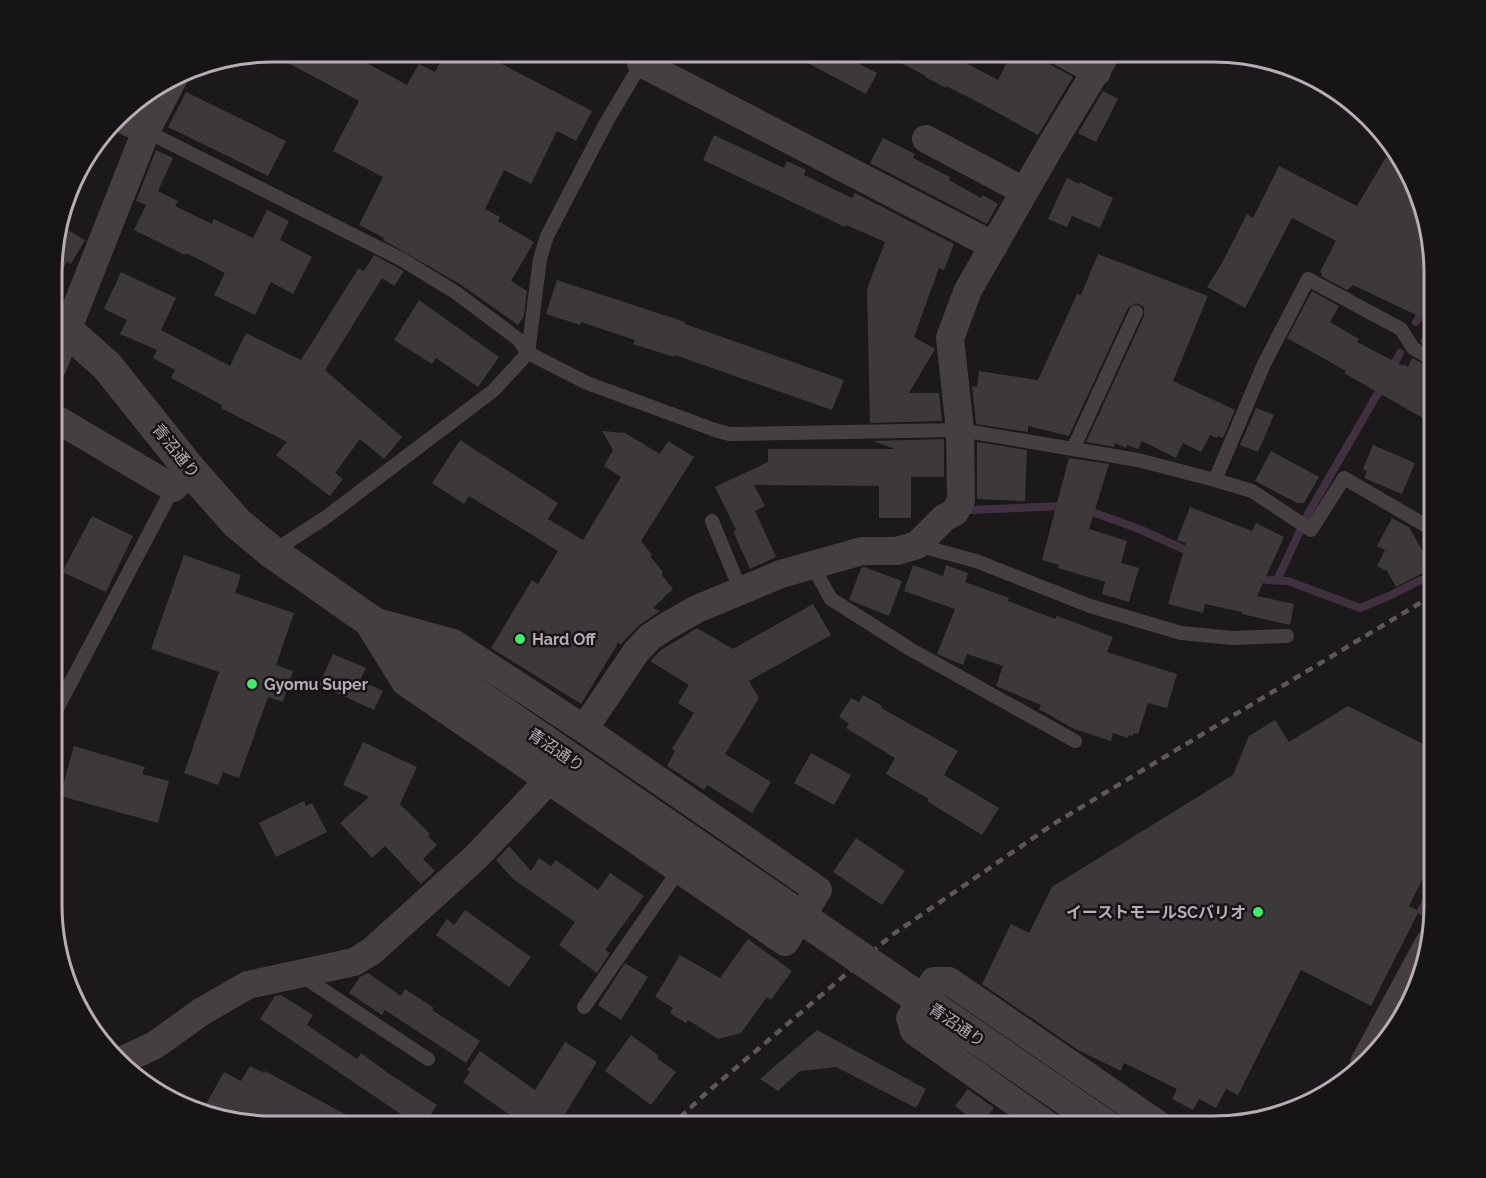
<svg xmlns="http://www.w3.org/2000/svg" width="1486" height="1178" viewBox="0 0 1486 1178" font-family="Raleway,'Noto Sans JP',sans-serif">
<style>
.lines{fill:none;stroke-linecap:round;stroke-linejoin:round}
.stream{stroke:#413140;stroke-width:8}
.building{fill:#3d393b}
.service{stroke:#453f42;stroke-width:14}
.minor{stroke:#453f42;stroke-width:28}
.tertiary{stroke:#453f42;stroke-width:33}
.rail{stroke:#5f565c;stroke-width:4.5;stroke-dasharray:8 6;stroke-linecap:butt}
.tertiary-bridge{stroke:#453f42;stroke-width:33}
.poi-dot{fill:#3fed6b;stroke:#161415;stroke-width:2}
.labels{text-anchor:middle;dominant-baseline:central;stroke-width:5;stroke-linejoin:round;paint-order:stroke}
.street-label{font-size:16px;fill:#baacb6;stroke:#161415}
.poi-label{font-size:16px;font-weight:bold;fill:#baacb6;stroke:#161415;text-anchor:start}
.rim{fill:none;stroke:#baacb6;stroke-width:3}
</style>
<rect width="100%" height="100%" fill="#1b191a"/>
<g class="lines">
<path class="stream" d="M1416 322 1424 309
M1391 370 1400 353
M1084 509 1139 529 1192 553
M971 510 1064 506
M1257 577 1267 580 1288 581 1360 608 1389 596 1421 580
M1277 580 1308 514 1382 386
M1421 911 1435 885"/>
</g>
<path class="building" d="M345 51 407 85 419 64 435 72 446 51H477L592 111 576 141 557 131 531 184 504 170 485 209 500 217 498 221 534 242 511 281 527 291 524 316 518 325 460 284 383 240 384 238 359 225 383 177 333 151 359 101 268 52Z
M785 51H834L877 73 866 94Z
M878 51H965L960 60 998 80 1013 51H1033L1044 57 1051 65 1073 77 1038 135 976 101 946 86V88L925 77 926 76Z
M1103 91 1118 99 1096 142 1078 133Z
M186 92 286 141 268 176 168 127Z
M714 135 784 168 787 161 806 170 804 175 852 198 855 193 954 244 944 270 939 268 914 337 935 349 909 393H939L942 421 870 423 867 289 885 242 846 225 845 227 703 160Z
M883 138 915 154 913 158 950 177 949 180 981 198 983 195 998 204 987 224 870 163Z
M156 150 173 158 158 191 178 201 175 206 212 224 214 219 253 238 267 210 289 221 280 240 312 257 293 294 271 282 255 315 214 295 225 273 186 253 185 255 134 230 146 205 136 201Z
M1386 157 1409 171 1412 175 1435 272V351L1420 342 1431 322 1353 285 1347 290 1321 276 1322 273 1320 272 1336 241 1292 218 1245 308 1207 287 1222 263 1247 214 1253 218 1279 166 1357 206Z
M1067 178 1079 184 1080 182 1113 198 1100 228 1072 216 1067 227 1048 219Z
M59 225 85 240 71 264 67 262 63 268 53 262V243Z
M1098 254 1208 296 1173 381 1235 410 1223 438 1218 436 1217 438 1210 435 1201 452 1183 443 1176 458 1142 441 1138 449 1127 445 1126 448 1115 443 1114 447 1086 442 1144 316V307L1136 303 1128 308 1069 436 1028 426V432L976 424 972 386 977 387 979 371 1038 380 1077 294 1081 295Z
M374 255 404 271 394 286 382 278 325 370 402 437 384 459 360 439 335 473 343 479 330 496 276 455 287 442 221 408 222 405 171 378 175 370 153 358 157 350 120 334 127 320 104 309 121 272 176 298 161 330 230 366 246 333 301 360 358 269 364 271Z
M557 280 685 322V324L844 380 832 410 675 355 674 357 633 344 635 340 581 322 580 325 546 314Z
M1312 291 1339 306 1330 322 1359 339 1357 342 1403 366V364L1408 367 1412 358 1435 370V425L1344 373 1346 371 1287 338Z
M419 300 499 357 478 387 436 358 432 364 394 340Z
M1256 408 1274 415 1258 452 1240 445Z
M602 431 625 433 660 454 668 441 694 457 641 541 652 555 650 556 663 572 661 574 673 589 653 608 660 611 638 626 621 644 618 643 581 704 491 648 532 580 538 584 558 551 469 496 464 504 432 483 460 440 558 503 548 519 583 540 621 477 604 466 613 450Z
M944 439V477H911V518H879V486L754 485 765 506 755 511 776 557 750 569 733 531 736 530 715 487 768 462V449H895L873 441Z
M977 442 1027 450 1025 501 977 499Z
M1373 445 1415 463 1402 494 1364 478 1367 471 1363 469Z
M1271 451 1319 477 1304 503H1297L1255 481Z
M1069 458 1109 464 1089 529 1127 541 1121 563 1139 568 1129 602 1102 594 1105 582 1058 568 1059 565 1042 560Z
M1190 507 1252 531 1256 523 1284 537 1257 596 1294 604 1290 625 1242 614V612L1205 604 1203 613 1168 604 1186 543 1177 540Z
M92 516 133 536 106 592 62 572Z
M1392 518 1409 527 1432 568 1396 587 1387 571 1377 566 1385 550 1377 546Z
M184 555 241 575 235 593 294 613 276 665 293 671 283 702 268 697 239 778 223 772 218 785 184 773 219 672 151 649Z
M913 565 943 576 946 565 968 573 965 582 1009 598 1008 601 1055 619 1057 616 1113 637 1107 652 1177 674 1167 708 1148 703 1138 734 1134 733 1133 736 1129 735 1128 738 1113 733 1111 741 1074 729 1039 709 1041 705 996 686 1003 666 967 654 963 665 937 654 955 609 904 591Z
M864 567 902 581 889 616 849 600 861 568Z
M813 604 831 635 749 681 759 698 725 754 771 782 752 813 707 785 704 790 667 766 675 751 672 749 694 713 678 703 689 685 650 661 661 650 697 628 733 649Z
M333 654 366 668 360 680 383 691 374 710 319 685Z
M863 695 882 706 881 708 958 751 944 775 999 808 982 835 927 801 929 799 886 774 895 758 846 728 849 723 839 717 851 698 859 702Z
M1348 706 1435 750V855L1409 906 1419 911 1371 1006 1301 970 1238 1095 1226 1089 1216 1108 1199 1099 1193 1110 1172 1099 1177 1089 1124 1063 1121 1071 1078 1050 982 984 1011 924 1029 933 1052 887 1233 775 1249 736 1275 720 1289 742Z
M363 742 417 767 400 804 430 834 428 836 437 845 423 859 435 871 421 884 385 846 372 858 340 823 369 797 343 785Z
M74 746 145 767 142 774 169 781 158 823 60 796Z
M811 753 851 775 834 805 794 783Z
M304 801 306 806 312 803 327 832 276 857 259 823Z
M856 838 905 871 882 905 833 872Z
M509 846 531 871 539 858 551 866 556 860 598 890 610 873 644 896 605 950 610 953 597 973 559 945 575 922 513 879 496 860Z
M465 910 531 957 509 987 436 935 447 919 454 925Z
M748 939 792 971 771 1000 767 997 741 1033 718 1039 688 1020 686 1023 670 1013 673 1008 655 997 680 955 720 978Z
M625 963 648 977 621 1020 598 1005Z
M368 973 401 996 405 989 434 1008 432 1010 480 1041 466 1063 385 1010 382 1015 349 993 360 977Z
M281 995 313 1015 307 1025 357 1059 361 1053 388 1073 437 1105 423 1127H420L260 1019 275 996Z
M817 1030 926 1089 916 1108 836 1067 800 1071 778 1091 760 1079Z
M631 1035 659 1056 657 1058 676 1072 651 1105 605 1071Z
M565 1042 597 1062 557 1127H513L517 1120 463 1082 470 1072 467 1070 480 1051 535 1090Z
M250 1066 264 1073 265 1071 369 1127H258L201 1113 224 1072 241 1081Z
M968 1089 994 1108 980 1126 955 1106Z"/>
<g class="lines">
<path class="service" d="M146 131 401 259 455 292 518 339 528 353 587 383 715 430 729 434 960 430 1138 460 1215 480 1252 491 1311 530 1344 478 1430 528
M1073 449 1136 312
M1215 480 1264 364 1308 279 1401 329 1413 348 1435 361
M712 521 741 591
M917 545 976 561 1090 606 1181 633 1233 638 1287 636
M272 552 325 518 494 390 528 353 540 259 547 236 606 123 642 62
M812 565 831 599 910 649 1075 741
M52 718 173 488
M302 976 428 1059
M584 1007 679 870"/>
<path class="minor" d="M1059 51 1097 72
M641 63 994 246
M118 117 146 131
M926 139 1024 191
M53 366 146 131 173 79
M53 417 173 488 191 471
M366 619 453 643 584 729 818 890 785 942 405 682Z
M584 729 636 652 650 637 667 626 697 609 781 574 862 551H897L917 545 944 518 955 512 961 500 960 430 950 338 968 290 1050 147 1108 51
M119 1062 155 1045 201 1012 248 985 354 962 372 951 477 856 549 780
M1364 1063 1429 943
M1050 1127 914 1031 910 1018 934 981H949L1162 1127"/>
<path class="tertiary" d="M53 318 107 366 191 471 237 523 272 552 443 672"/>
<path class="rail" d="M670 1127 704 1095 892 935 1055 823 1435 594"/>
<path class="tertiary-bridge" d="M443 672 1107 1127"/>
</g>
<g class="poi-dot">
<circle cx="520" cy="639" r="6"/>
<circle cx="252" cy="684" r="6"/>
<circle cx="1258" cy="912" r="6"/>
</g>
<g class="labels">
<g class="street-label">
<text transform="translate(176 451) rotate(51)">青沼通り</text>
<text transform="translate(556 750) rotate(34)">青沼通り</text>
<text transform="translate(957 1025) rotate(34)">青沼通り</text>
</g>
<g class="poi-label">
<text x="532" y="639">Hard Off</text>
<text x="264" y="684">Gyomu Super</text>
<text x="1246" y="912" text-anchor="end">イーストモールSCバリオ</text>
</g>
</g>
<path d="M0 0H1486V1178H0ZM273 62H1213A211 211 0 0 1 1424 273V905A211 211 0 0 1 1213 1116H273A211 211 0 0 1 62 905V273A211 211 0 0 1 273 62Z" fill="#161415" fill-rule="evenodd"/>
<path class="rim" d="M273 62H1213A211 211 0 0 1 1424 273V905A211 211 0 0 1 1213 1116H273A211 211 0 0 1 62 905V273A211 211 0 0 1 273 62Z"/>
</svg>
